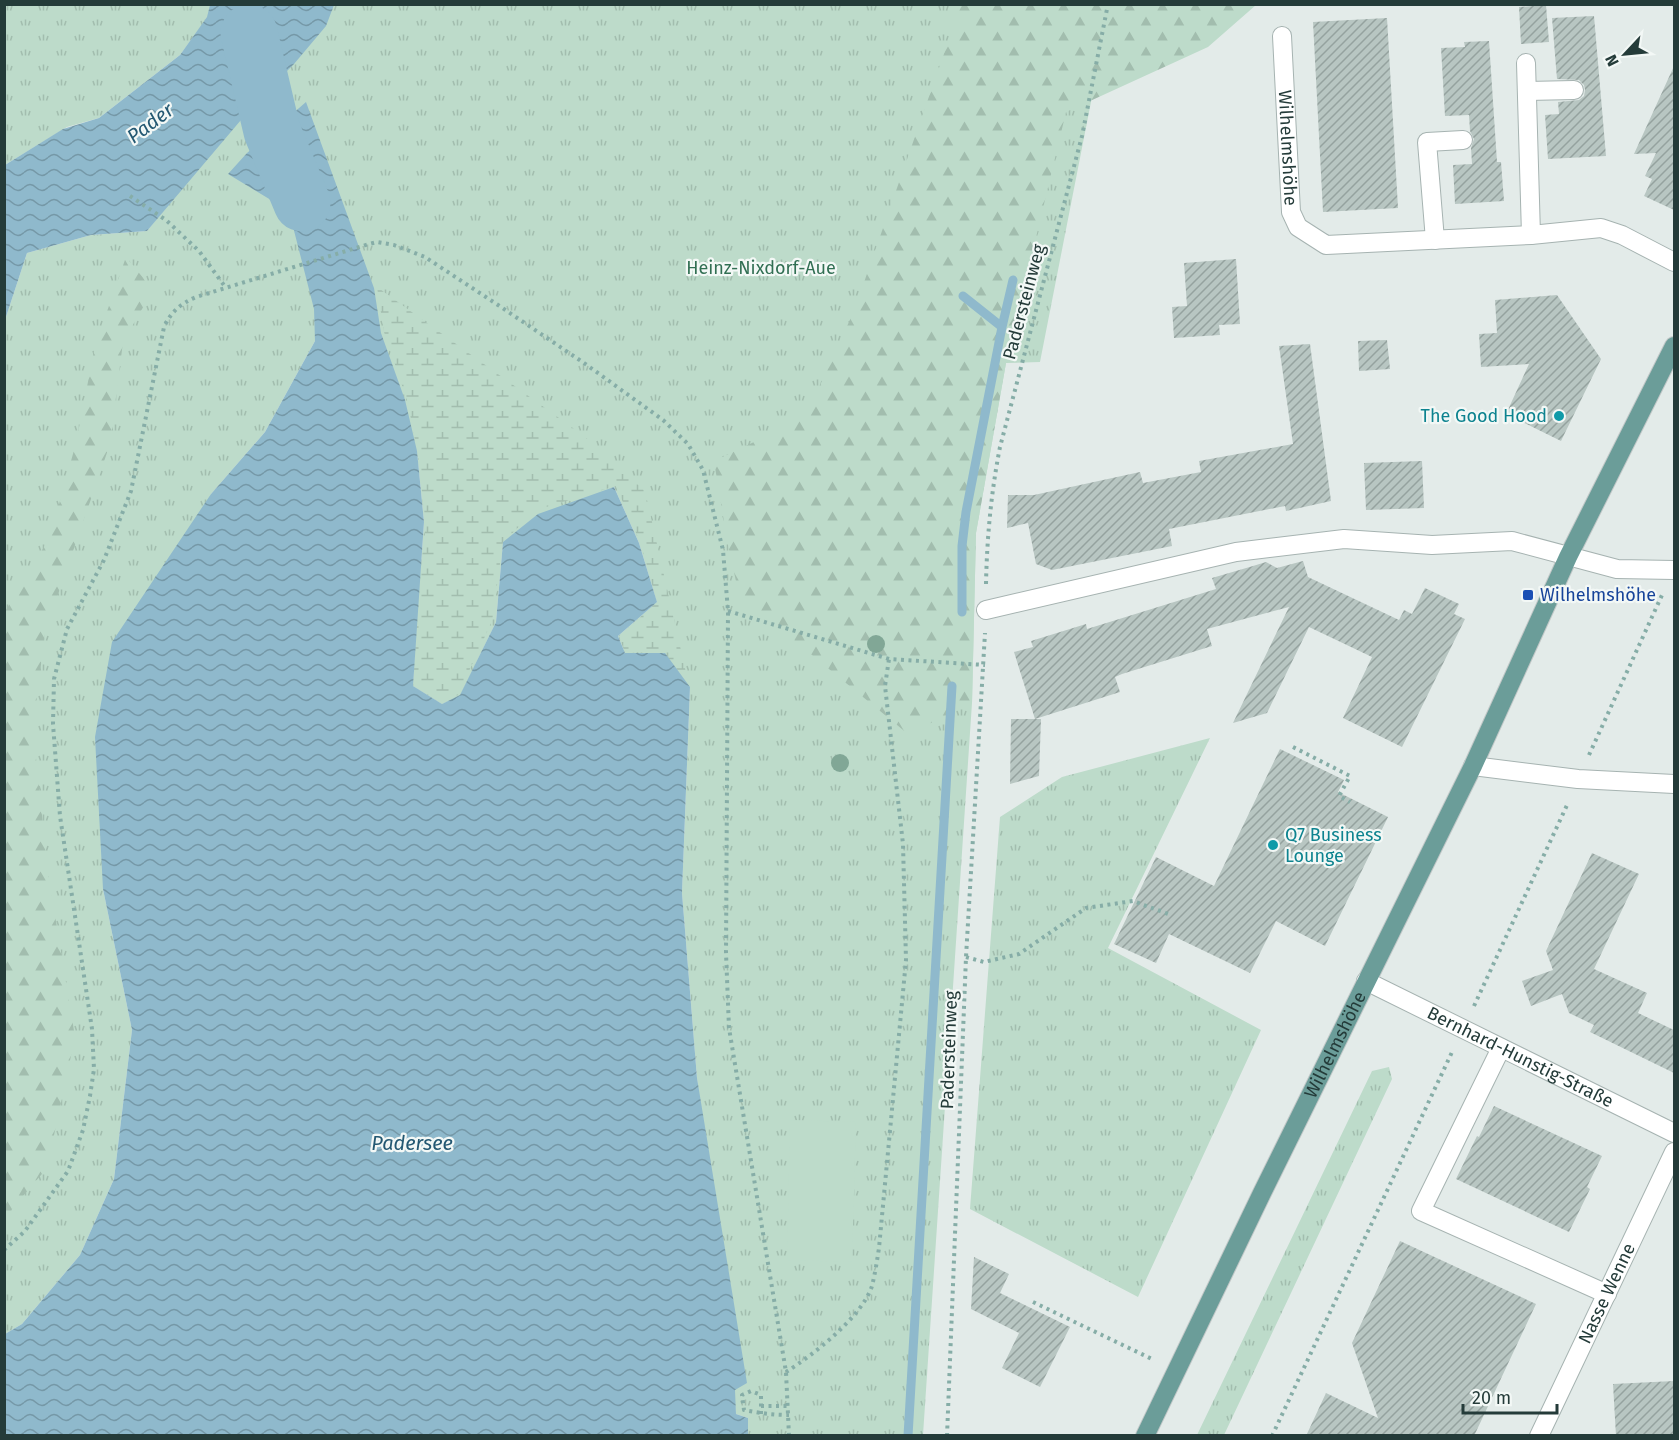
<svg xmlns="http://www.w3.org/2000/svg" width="1679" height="1440" viewBox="0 0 1679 1440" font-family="'Fira Sans',sans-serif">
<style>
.grass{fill:url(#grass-tufts)}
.forest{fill:url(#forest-firs)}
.wetland{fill:url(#wetland-marsh)}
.pitch{fill:#bddbca}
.water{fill:url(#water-waves)}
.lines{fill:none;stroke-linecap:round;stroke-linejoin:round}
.stream{stroke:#8fb9cc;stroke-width:9}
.river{stroke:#8fb9cc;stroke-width:57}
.building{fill:url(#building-hatch)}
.minor-casing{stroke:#a6b3b1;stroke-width:20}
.major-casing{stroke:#c2c8c8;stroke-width:20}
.path{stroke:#86ada7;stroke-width:4;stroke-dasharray:3 4.5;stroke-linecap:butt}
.minor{stroke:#fff;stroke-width:18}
.major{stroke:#6b9d99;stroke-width:18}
.tree{fill:#81a796}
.culture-dot{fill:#0f9aa8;stroke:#f3f8f6;stroke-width:2}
.transit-dot{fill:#1a4fb4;stroke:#f3f8f6;stroke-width:2}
.labels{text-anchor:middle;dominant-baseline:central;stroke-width:4.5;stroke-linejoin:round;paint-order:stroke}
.street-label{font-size:18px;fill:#243b39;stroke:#f3f8f6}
.park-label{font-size:18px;fill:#316f53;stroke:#f3f8f6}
.culture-label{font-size:18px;fill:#0d838f;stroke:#f3f8f6;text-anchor:end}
.transit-label{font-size:18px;fill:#164399;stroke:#f3f8f6;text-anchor:start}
.water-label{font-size:20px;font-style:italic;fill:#235872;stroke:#f3f8f6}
</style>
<defs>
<pattern id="grass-tufts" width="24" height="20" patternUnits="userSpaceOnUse" patternTransform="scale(1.5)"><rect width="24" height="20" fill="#bddbca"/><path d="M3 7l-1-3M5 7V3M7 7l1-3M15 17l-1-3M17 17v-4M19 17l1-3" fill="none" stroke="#a2bdae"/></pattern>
<pattern id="forest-firs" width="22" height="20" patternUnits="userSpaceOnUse" patternTransform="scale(1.5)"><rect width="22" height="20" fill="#bddbca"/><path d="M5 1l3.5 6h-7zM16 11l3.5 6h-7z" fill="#a2bdae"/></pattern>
<pattern id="wetland-marsh" width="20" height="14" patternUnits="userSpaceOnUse" patternTransform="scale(1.5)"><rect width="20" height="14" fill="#bddbca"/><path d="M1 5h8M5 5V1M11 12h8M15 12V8" fill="none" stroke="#a2bdae"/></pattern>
<pattern id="water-waves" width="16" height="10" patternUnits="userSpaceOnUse" patternTransform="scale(1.5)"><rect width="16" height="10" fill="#8fb9cc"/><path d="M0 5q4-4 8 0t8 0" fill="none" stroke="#7598a7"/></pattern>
<pattern id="building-hatch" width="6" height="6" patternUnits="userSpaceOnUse" patternTransform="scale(1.5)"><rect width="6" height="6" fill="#b8c6c2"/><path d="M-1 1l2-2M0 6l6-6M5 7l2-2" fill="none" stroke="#95a29f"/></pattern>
</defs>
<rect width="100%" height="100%" fill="#e3ebe9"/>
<path class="grass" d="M5 5H1110L1040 362 1006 363 976 533 972 703 923 1435H748V1418L736 1414 697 1078 682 893 690 687 641 654 625 653 618 636 657 602 639 543 614 487 503 542 496 622 460 696 442 704 413 686 424 522 417 451 315 341 265 432 211 494 103 889 132 1030 114 1179 80 1255 22 1324 5 1334V320L27 253 91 235 147 231 189 179 207 18 180 55 99 118 67 127 5 165Z
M1210 738 1108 948 1261 1030 1138 1297 970 1209 1000 817 1062 777Z
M1389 1067 1392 1079 1224 1435H1197L1372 1071Z"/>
<path class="forest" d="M961 5H1256L1208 47 1066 112 1006 363 976 533 972 703 908 734 739 595 727 540 714 461 805 418 854 311Z
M126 257 153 290 123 342 110 444 45 632 33 729 48 873 75 1037 47 1168 5 1217 6 610 50 537 76 443 95 346Z"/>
<path class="wetland" d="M377 287 584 436 645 491 689 686 664 652 625 653 619 636 657 602 640 542 616 486 536 510 503 542 492 621 458 695 442 704 413 686 417 599 426 525 417 451 408 403 384 332Z"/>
<path class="pitch" d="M790 1120 856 1122 852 1262 787 1260Z"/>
<path class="water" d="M210 5H334L326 26 294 64 257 101 147 231 91 235 27 253 5 320V165L63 129 99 118 180 55 207 17Z
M306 102 374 288 381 333 405 400 417 451 424 522 413 686 442 704 460 695 496 622 503 542 538 514 614 487 639 543 657 602 618 636 625 653H665L690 687 682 893 697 1078 747 1383 735 1390 736 1414 748 1418V1435H5V1334L22 1324 80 1255 114 1179 132 1030 103 889 95 737 112 642 211 494 265 432 315 341 314 309 289 211 228 174 247 153Z"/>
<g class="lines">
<path class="stream" d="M1002 327 1013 280
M962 612V546L966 512 1002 327 963 296
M908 1436 952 686"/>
<path class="river" d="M249 33 272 131 302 203"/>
</g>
<path class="building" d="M1546 5 1549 42 1521 44 1519 7Z
M1594 16 1606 156 1548 159 1545 115 1559 114 1558 102 1579 100 1584 96 1585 90 1584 85 1579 80 1557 79 1552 18Z
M1387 18 1398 208 1323 212 1313 22Z
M1489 41 1497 162H1501L1504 201 1455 204 1453 165 1472 164 1471 148 1474 139 1470 131 1469 115 1445 116 1441 48 1465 47 1464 42Z
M1674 66V210L1644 196 1652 179 1645 176 1656 153 1634 154Z
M1236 259 1240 324 1219 325 1220 335 1174 338 1172 307 1187 306 1184 263Z
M1557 295 1601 359 1561 441 1506 414 1529 364 1481 367 1479 334 1497 333 1495 300Z
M1387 340 1390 369 1359 371 1358 341Z
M1310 344 1331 501 1286 511 1285 506 1169 529 1172 546 1052 570 1036 564 1028 523 1007 528 1008 495H1034L1140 472 1143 483 1201 472 1199 461 1293 444 1279 346Z
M1422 461 1424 508 1366 510 1364 463Z
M1303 561 1308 577 1399 620 1404 610 1412 614 1425 588 1459 604 1454 614 1465 619 1402 747 1343 718 1372 657 1309 627 1267 713 1233 723 1289 607 1207 629 1212 646 1122 674 1115 677 1120 692 1035 719 1014 652 1033 647 1031 641 1086 624 1087 629 1216 589 1212 578 1253 566 1266 562 1277 568Z
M1011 719H1041L1039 776 1010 784Z
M1280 749 1344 780 1338 792 1388 817 1325 946 1276 921 1250 973 1169 934 1156 963 1114 944 1156 857 1214 886Z
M1592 853 1639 874 1594 969 1647 993 1638 1013 1674 1030V1073L1590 1032 1594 1025 1569 1013 1562 994 1531 1006 1522 981 1553 970 1546 951Z
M1494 1106 1602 1156 1587 1187 1590 1189 1569 1232 1456 1179 1477 1136 1479 1137Z
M1400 1241 1536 1304 1474 1436H1306L1326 1393 1378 1418 1352 1343Z
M974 1257 1009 1274 1000 1293 1070 1327 1040 1387 1002 1368 1019 1333 971 1309Z
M1674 1381V1436H1616L1613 1384Z"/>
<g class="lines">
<defs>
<g id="minor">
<path id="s1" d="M1282 36 1291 212 1298 227 1326 245 1531 235 1601 228 1622 235 1674 262"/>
<path d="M1526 63 1531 235"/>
<path d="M1527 91 1574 90"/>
<path d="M1435 240 1427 142 1463 140"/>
<path d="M986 610 1236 552 1344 539 1432 545 1512 541 1617 569 1674 570"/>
<path d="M1473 766 1578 779 1674 784"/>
<path id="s2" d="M1366 981 1674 1133"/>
<path d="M1501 1048 1421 1211 1607 1294"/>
<path id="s3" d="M1539 1436 1674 1152"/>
</g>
<g id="major">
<path id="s4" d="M1145 1436 1262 1193 1473 766 1568 557 1674 346"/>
</g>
</defs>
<use href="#minor" class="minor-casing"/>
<use href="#major" class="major-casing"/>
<path class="path" d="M130 196 166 220 199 251 226 288
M986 584C987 537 991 493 1000 447L1082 136 1108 4
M728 611 889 659 985 665
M1293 747 1350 776 1339 796 1350 802
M1589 755 1662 595
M966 957 984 962 1019 954 1086 908 1133 901 1171 915
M1474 1006 1568 803
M4 1250 25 1231 68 1171 83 1130 90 1096 94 1069 92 1029 60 816 53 724 54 679 67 629 104 560 131 491 164 327C171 312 180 304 196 297L369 244 377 242 394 245 425 257 498 305 584 363 663 420 688 444 703 470 723 550 728 611 726 953 729 1028 786 1372 789 1436
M1033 1302 1154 1360
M786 1372C813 1355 862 1317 872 1286 875 1274 877 1261 879 1248L906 960 903 844 885 686 889 659
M761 1406H788
M761 1414V1395L751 1391 742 1395 744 1410C759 1413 773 1415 789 1415
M947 1436 966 957 985 633
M1272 1436 1453 1050"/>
<use href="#minor" class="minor"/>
<use href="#major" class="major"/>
</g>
<g class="tree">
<circle cx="876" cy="644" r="9"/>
<circle cx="840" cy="763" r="9"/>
</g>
<g class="culture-dot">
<circle cx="1559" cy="416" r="6"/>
<circle cx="1273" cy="845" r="6"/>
</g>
<rect class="transit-dot" x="1522" y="589" width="12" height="12" rx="3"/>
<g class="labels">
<g class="street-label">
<text stroke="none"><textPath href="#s1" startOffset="112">Wilhelmshöhe</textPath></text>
<text transform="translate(1024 302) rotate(-75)">Padersteinweg</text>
<text stroke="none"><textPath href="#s4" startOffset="435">Wilhelmshöhe</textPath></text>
<text transform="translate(949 1050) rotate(-88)">Padersteinweg</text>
<text stroke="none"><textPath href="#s2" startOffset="172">Bernhard-Hunstig-Straße</textPath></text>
<text stroke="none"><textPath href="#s3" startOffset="158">Nasse Wenne</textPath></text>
</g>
<g class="park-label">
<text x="761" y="268">Heinz-Nixdorf-Aue</text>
</g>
<g class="culture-label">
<text x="1547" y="416">The Good Hood</text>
<text x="1285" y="835" text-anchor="start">Q7 Business<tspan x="1285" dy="21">Lounge</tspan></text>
</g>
<g class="transit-label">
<text x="1540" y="595">Wilhelmshöhe</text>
</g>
<g class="water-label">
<text transform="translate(150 123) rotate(-37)">Pader</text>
<text x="412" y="1143">Padersee</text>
</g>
</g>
<rect width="1679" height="1440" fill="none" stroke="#243b39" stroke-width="12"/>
<g transform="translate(1625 54) rotate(244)" stroke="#f3f8f6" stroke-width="4.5" paint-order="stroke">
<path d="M0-4.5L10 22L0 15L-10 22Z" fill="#243b39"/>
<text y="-9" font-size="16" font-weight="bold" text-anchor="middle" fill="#243b39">N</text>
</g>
<path d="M1463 1404v9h94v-9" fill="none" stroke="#243b39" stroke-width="3"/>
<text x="1472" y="1404" font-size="18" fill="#243b39" stroke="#f3f8f6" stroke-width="4.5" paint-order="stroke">20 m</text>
</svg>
